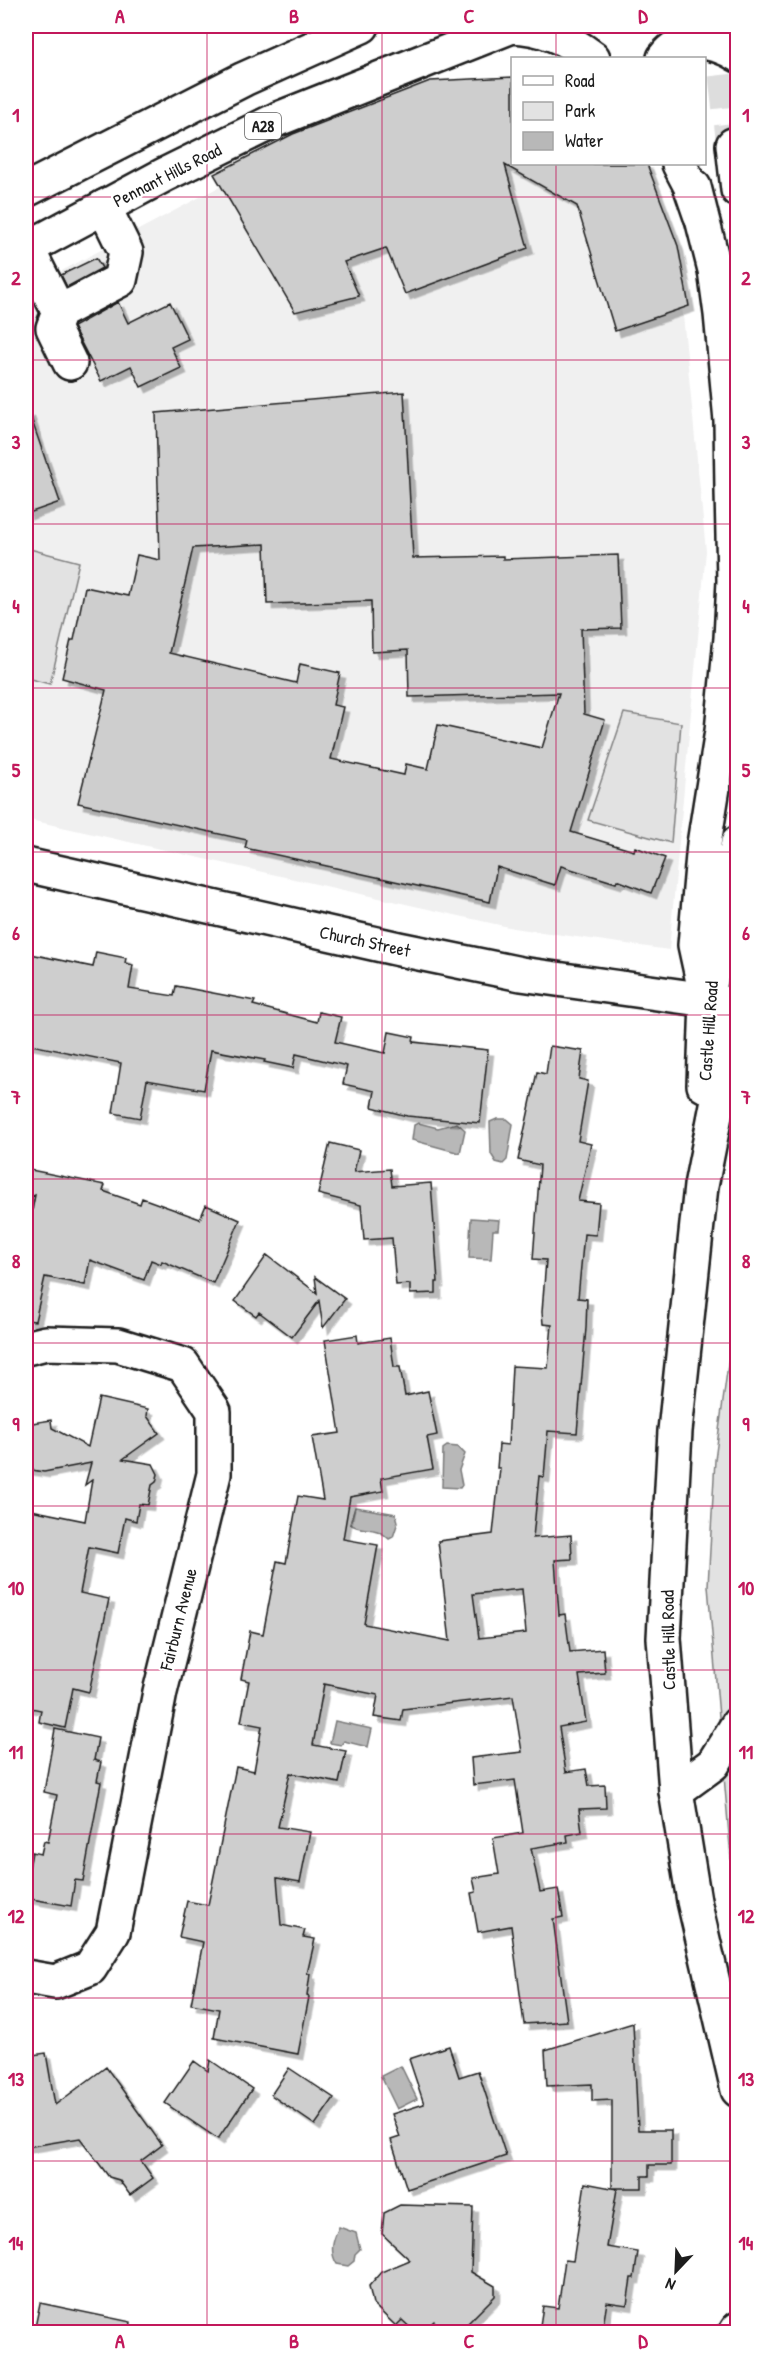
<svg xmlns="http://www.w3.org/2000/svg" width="763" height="2358" viewBox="0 0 763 2358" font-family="'Patrick Hand',sans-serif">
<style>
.built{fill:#f0f0f0}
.green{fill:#e2e2e2;stroke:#7f7f7f;stroke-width:1.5}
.water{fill:#b8b8b8;stroke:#7a7a7a;stroke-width:1.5}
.building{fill:#cecece;stroke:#1c1c1c;stroke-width:1.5;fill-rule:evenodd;filter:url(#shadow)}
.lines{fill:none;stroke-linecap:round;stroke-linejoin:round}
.major-tunnel{stroke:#ddd;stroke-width:33;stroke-dasharray:33 16;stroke-linecap:butt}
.minor-casing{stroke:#1c1c1c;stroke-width:38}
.major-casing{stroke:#1c1c1c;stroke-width:38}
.highway-casing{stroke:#1c1c1c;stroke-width:38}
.minor{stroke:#fff;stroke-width:33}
.major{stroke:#fff;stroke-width:33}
.highway{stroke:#fff;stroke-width:33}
.grid{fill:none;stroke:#c2185b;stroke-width:1.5;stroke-opacity:0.55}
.labels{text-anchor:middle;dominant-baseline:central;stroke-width:4.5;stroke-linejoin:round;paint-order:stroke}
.shield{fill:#fff;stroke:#606060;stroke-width:1.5}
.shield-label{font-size:16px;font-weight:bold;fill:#1c1c1c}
.street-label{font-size:18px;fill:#1c1c1c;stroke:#fff}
.neatline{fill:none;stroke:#c2185b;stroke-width:2}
.grid-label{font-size:20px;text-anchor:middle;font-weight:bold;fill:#c2185b}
</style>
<defs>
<filter id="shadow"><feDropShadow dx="5.5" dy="5.5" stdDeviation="0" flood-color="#0004"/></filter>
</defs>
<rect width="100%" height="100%" fill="#fff"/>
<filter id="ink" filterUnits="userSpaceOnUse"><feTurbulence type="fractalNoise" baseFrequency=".0167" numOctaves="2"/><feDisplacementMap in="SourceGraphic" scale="12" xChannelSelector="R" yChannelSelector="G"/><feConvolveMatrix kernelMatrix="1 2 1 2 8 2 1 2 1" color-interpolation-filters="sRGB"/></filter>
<g filter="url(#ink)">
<path class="built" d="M416 98 512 164H644L678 264 706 551 669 950 513 928 26 819V290L217 188Z"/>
<path class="green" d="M26 548 79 562 50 684 26 678Z
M624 713 681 723 671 843 588 820Z
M737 1298 738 1858 731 1859 708 1586 715 1460Z"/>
<path class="water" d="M497 1119H507L513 1124 507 1160 503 1164 496 1162 491 1154 490 1122Z
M418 1123 438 1128 457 1123 465 1130 460 1153 412 1140 414 1125Z
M471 1218 499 1220 498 1230H493L491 1259 469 1258Z
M447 1446 458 1447 465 1454 459 1470 462 1485 460 1488 442 1487 443 1449Z
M355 1507 396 1514 398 1522 393 1537 389 1539C374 1524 364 1533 350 1524Z
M335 1721 372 1729 368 1747 344 1741 341 1745 330 1743Z
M401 2066 417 2099 397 2109 381 2076Z
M339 2227 356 2233 360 2249 355 2254 354 2261 348 2266 337 2264C329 2252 333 2240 339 2227Z"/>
<path class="building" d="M513 77V164H647L678 246 689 306 615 331 577 206 505 165 528 248 405 294 386 248 344 262 359 296 295 312 214 174 293 134 430 81Z
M96 258 102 268 67 287 61 275Z
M118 302 128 323 170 302 188 339 171 347 181 368 141 387 131 366 101 381 73 327Z
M404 392 413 558 503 556V559L618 555 621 628 581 629 584 714 605 720 571 832 634 851 635 847 665 858 651 893 617 880 616 883 561 866 555 885 497 867 490 902 245 848 247 840 78 803 106 690 62 678 71 640H74L85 587 128 596 137 555 160 560 156 413ZM265 544 267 604 371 601 372 652 408 650 409 697 559 693 542 748 438 725 428 769 406 764 404 775 331 759 343 707 333 705 340 673 300 664 296 683 169 653 193 548Z
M29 412 60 502 26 514V413Z
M96 952 126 958 125 963 133 965 129 989 174 996 176 986 255 1001 253 1005 317 1022 319 1012 341 1017 335 1042 385 1053 389 1032 414 1037 413 1042 488 1050 480 1123 407 1116 372 1107 375 1091 343 1084 347 1066 296 1054 293 1068 264 1062 265 1060 211 1050 204 1090 147 1080 140 1118 113 1113 121 1063 26 1044V953L93 967Z
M550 1046 583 1051 579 1079 588 1081 578 1141 591 1144 578 1201 599 1203 596 1235 584 1234 578 1298 587 1299 586 1328 577 1433 548 1431 544 1477 539 1476 533 1538 571 1535 572 1559 555 1560 559 1615 565 1614 570 1652 603 1649 605 1673 579 1675 586 1722 559 1727 566 1772 586 1769 589 1786 605 1785 606 1808 579 1809 582 1832 567 1835 568 1842 531 1848 540 1892 558 1889 563 1917 553 1919 567 2021 524 2024 511 1926 478 1932 471 1893 476 1892 473 1878 499 1874 493 1838 523 1833 515 1780 473 1785 471 1758 522 1752 513 1696 403 1709 401 1721 374 1717 378 1695 324 1684 313 1745 346 1751 339 1783 290 1773 278 1827 310 1832 300 1882 277 1878 281 1925 305 1930 303 1937 315 1939 307 1974H310L307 1996 309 1997 298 2054 214 2038 219 2009 191 2004 203 1942 179 1937 187 1901 208 1905 236 1767 254 1771 262 1726 241 1722 249 1681 241 1679 250 1631 263 1634 277 1561 286 1563 298 1496 323 1500 312 1437 340 1433 325 1340 357 1335 358 1343 390 1338 394 1367H400L405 1396 428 1391 437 1435 427 1437 433 1469 381 1478 383 1491 350 1497 343 1539 378 1545 364 1624 450 1641 438 1541 493 1534 500 1468H497L499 1444 508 1445 512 1366 548 1368 552 1325 543 1324 542 1312 546 1260 533 1259 540 1165 518 1160 537 1072 546 1074ZM522 1589 526 1633 479 1638 473 1594Z
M330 1143 359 1150 354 1172 390 1169 392 1186 431 1183 438 1282H436V1293L410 1294V1284L396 1285 392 1238 364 1240 361 1205 318 1194Z
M26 1169 105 1185 103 1191 140 1204 142 1198 200 1219 206 1205 240 1220 213 1283 162 1261 161 1264 151 1260 144 1280 90 1260 85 1285 45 1277 35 1321 26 1320V1243L35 1195 26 1199Z
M267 1255 317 1293 315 1277 345 1299 323 1328 319 1301 292 1337 259 1312 256 1316 235 1301Z
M99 1398 148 1409 147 1416 159 1433 123 1459 153 1464 158 1474 156 1482 152 1485 148 1505 139 1504 136 1521 125 1518 118 1553 89 1547 80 1593 109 1599 89 1692 73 1688 65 1728 39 1722 41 1710 26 1707V1509L85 1521 92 1480 85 1485 91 1463 44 1472 26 1469V1424L51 1420 52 1428 88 1447Z
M55 1729 98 1738 94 1760 101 1762 97 1781 101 1782 83 1881 75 1880 71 1906 26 1898V1874H28L32 1852 41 1854 44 1841 48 1842 57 1795 44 1792Z
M633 2023 638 2130H671V2165H649V2176H642V2188H612V2100L592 2101V2084L547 2086 545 2050Z
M449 2046 459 2077 478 2071 506 2156 407 2189 391 2140 400 2137 392 2114 424 2104 409 2059Z
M46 2053 55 2105 106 2067 162 2145 141 2161 153 2178 130 2195 119 2180 109 2177 80 2138 26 2147V2056Z
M210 2060 252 2089 218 2139 165 2103 194 2061 208 2071Z
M289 2068 334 2098 315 2125 271 2095Z
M585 2183 617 2189 607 2247 638 2252 634 2278H631L627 2305 607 2302 602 2332H539L543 2306 558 2308 565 2260 573 2261Z
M400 2205 473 2207 471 2272 495 2286V2296L459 2332H446L434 2321 422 2332H415L402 2320 396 2326 373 2304 369 2286 381 2272 410 2260 382 2234 384 2213Z
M40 2303 131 2322 130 2332H34Z"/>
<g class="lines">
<path class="major-tunnel" d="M719 26 733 145"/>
<defs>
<path id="minor" d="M27 248 59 312 120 280 126 252 104 207
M59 312 53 328 70 363
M26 865 399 949 521 974 707 1000
M26 1348 46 1343 118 1345 183 1365 214 1411V1474L160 1692 113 1932 90 1968 55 1982 26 1977
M676 1791 713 1764 738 1724"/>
<path id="major" d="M664 58C681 34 716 41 738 55
M733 145 738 190
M694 187 715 270 721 314 731 421 732 490 734 581 731 638 722 731 704 844 695 945 707 1000
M738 999 701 1186 675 1431 664 1638 676 1791 694 1901 738 2090
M704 1085 707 1000 738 843
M736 2332 738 2329"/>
<path id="highway" d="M511 26C544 27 568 39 593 58
M679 164 690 185 700 214
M26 190 244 79 362 26
M26 249 164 175 278 119 512 26"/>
</defs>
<use href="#minor" class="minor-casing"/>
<use href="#major" class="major-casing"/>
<use href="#highway" class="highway-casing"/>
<use href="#minor" class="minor"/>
<use href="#major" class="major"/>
<use href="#highway" class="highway"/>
</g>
</g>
<path class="grid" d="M207 26V2332M382 26V2332M556 26V58M556 164V2332M26 197H738M26 360H738M26 524H738M26 688H738M26 852H738M26 1015H738M26 1179H738M26 1343H738M26 1506H738M26 1670H738M26 1834H738M26 1998H738M26 2161H738"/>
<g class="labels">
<rect class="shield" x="245" y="113" width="36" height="26" rx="4.5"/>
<g class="shield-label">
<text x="263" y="126">A28</text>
</g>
<g class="street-label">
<text transform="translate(167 175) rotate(-27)">Pennant Hills Road</text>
<text transform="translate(365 941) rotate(12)">Church Street</text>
<text transform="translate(708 1031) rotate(-86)">Castle Hill Road</text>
<text transform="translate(178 1619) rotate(-76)">Fairburn Avenue</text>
<text transform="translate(668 1640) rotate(-91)">Castle Hill Road</text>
</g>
</g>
<rect width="763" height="2358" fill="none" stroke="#fff" stroke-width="66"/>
<rect x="511" y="57" width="195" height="108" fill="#ffffff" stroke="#a4a4a4" stroke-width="1.5"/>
<rect x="523" y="76" width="30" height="9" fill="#ffffff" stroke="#a4a4a4" stroke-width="1.5"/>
<text x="565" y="87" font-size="18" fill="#1c1c1c">Road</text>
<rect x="523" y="102" width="30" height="18" fill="#e2e2e2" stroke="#a4a4a4" stroke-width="1.5"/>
<text x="565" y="117" font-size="18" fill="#1c1c1c">Park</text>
<rect x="523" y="132" width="30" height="18" fill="#b8b8b8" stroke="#a4a4a4" stroke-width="1.5"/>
<text x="565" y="147" font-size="18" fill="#1c1c1c">Water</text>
<g transform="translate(676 2271) rotate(203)" stroke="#ffffff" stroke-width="4.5" paint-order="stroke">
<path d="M0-4.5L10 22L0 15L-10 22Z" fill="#1c1c1c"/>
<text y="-9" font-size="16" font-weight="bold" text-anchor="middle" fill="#1c1c1c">N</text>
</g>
<rect x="33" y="33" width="697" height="2292" class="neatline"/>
<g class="grid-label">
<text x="120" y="23">A</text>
<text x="294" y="23">B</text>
<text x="469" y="23">C</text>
<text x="643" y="23">D</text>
<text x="16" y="122">1</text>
<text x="746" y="122">1</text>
<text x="16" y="285">2</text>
<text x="746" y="285">2</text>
<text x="16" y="449">3</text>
<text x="746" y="449">3</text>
<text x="16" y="613">4</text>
<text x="746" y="613">4</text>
<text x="16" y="777">5</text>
<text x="746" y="777">5</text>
<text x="16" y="940">6</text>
<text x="746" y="940">6</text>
<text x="16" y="1104">7</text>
<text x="746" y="1104">7</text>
<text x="16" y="1268">8</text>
<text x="746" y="1268">8</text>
<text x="16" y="1431">9</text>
<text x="746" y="1431">9</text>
<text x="16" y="1595">10</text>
<text x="746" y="1595">10</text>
<text x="16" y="1759">11</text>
<text x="746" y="1759">11</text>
<text x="16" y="1923">12</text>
<text x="746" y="1923">12</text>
<text x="16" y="2086">13</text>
<text x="746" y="2086">13</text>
<text x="16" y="2250">14</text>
<text x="746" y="2250">14</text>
<text x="120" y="2348">A</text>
<text x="294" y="2348">B</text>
<text x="469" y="2348">C</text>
<text x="643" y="2348">D</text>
</g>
</svg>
